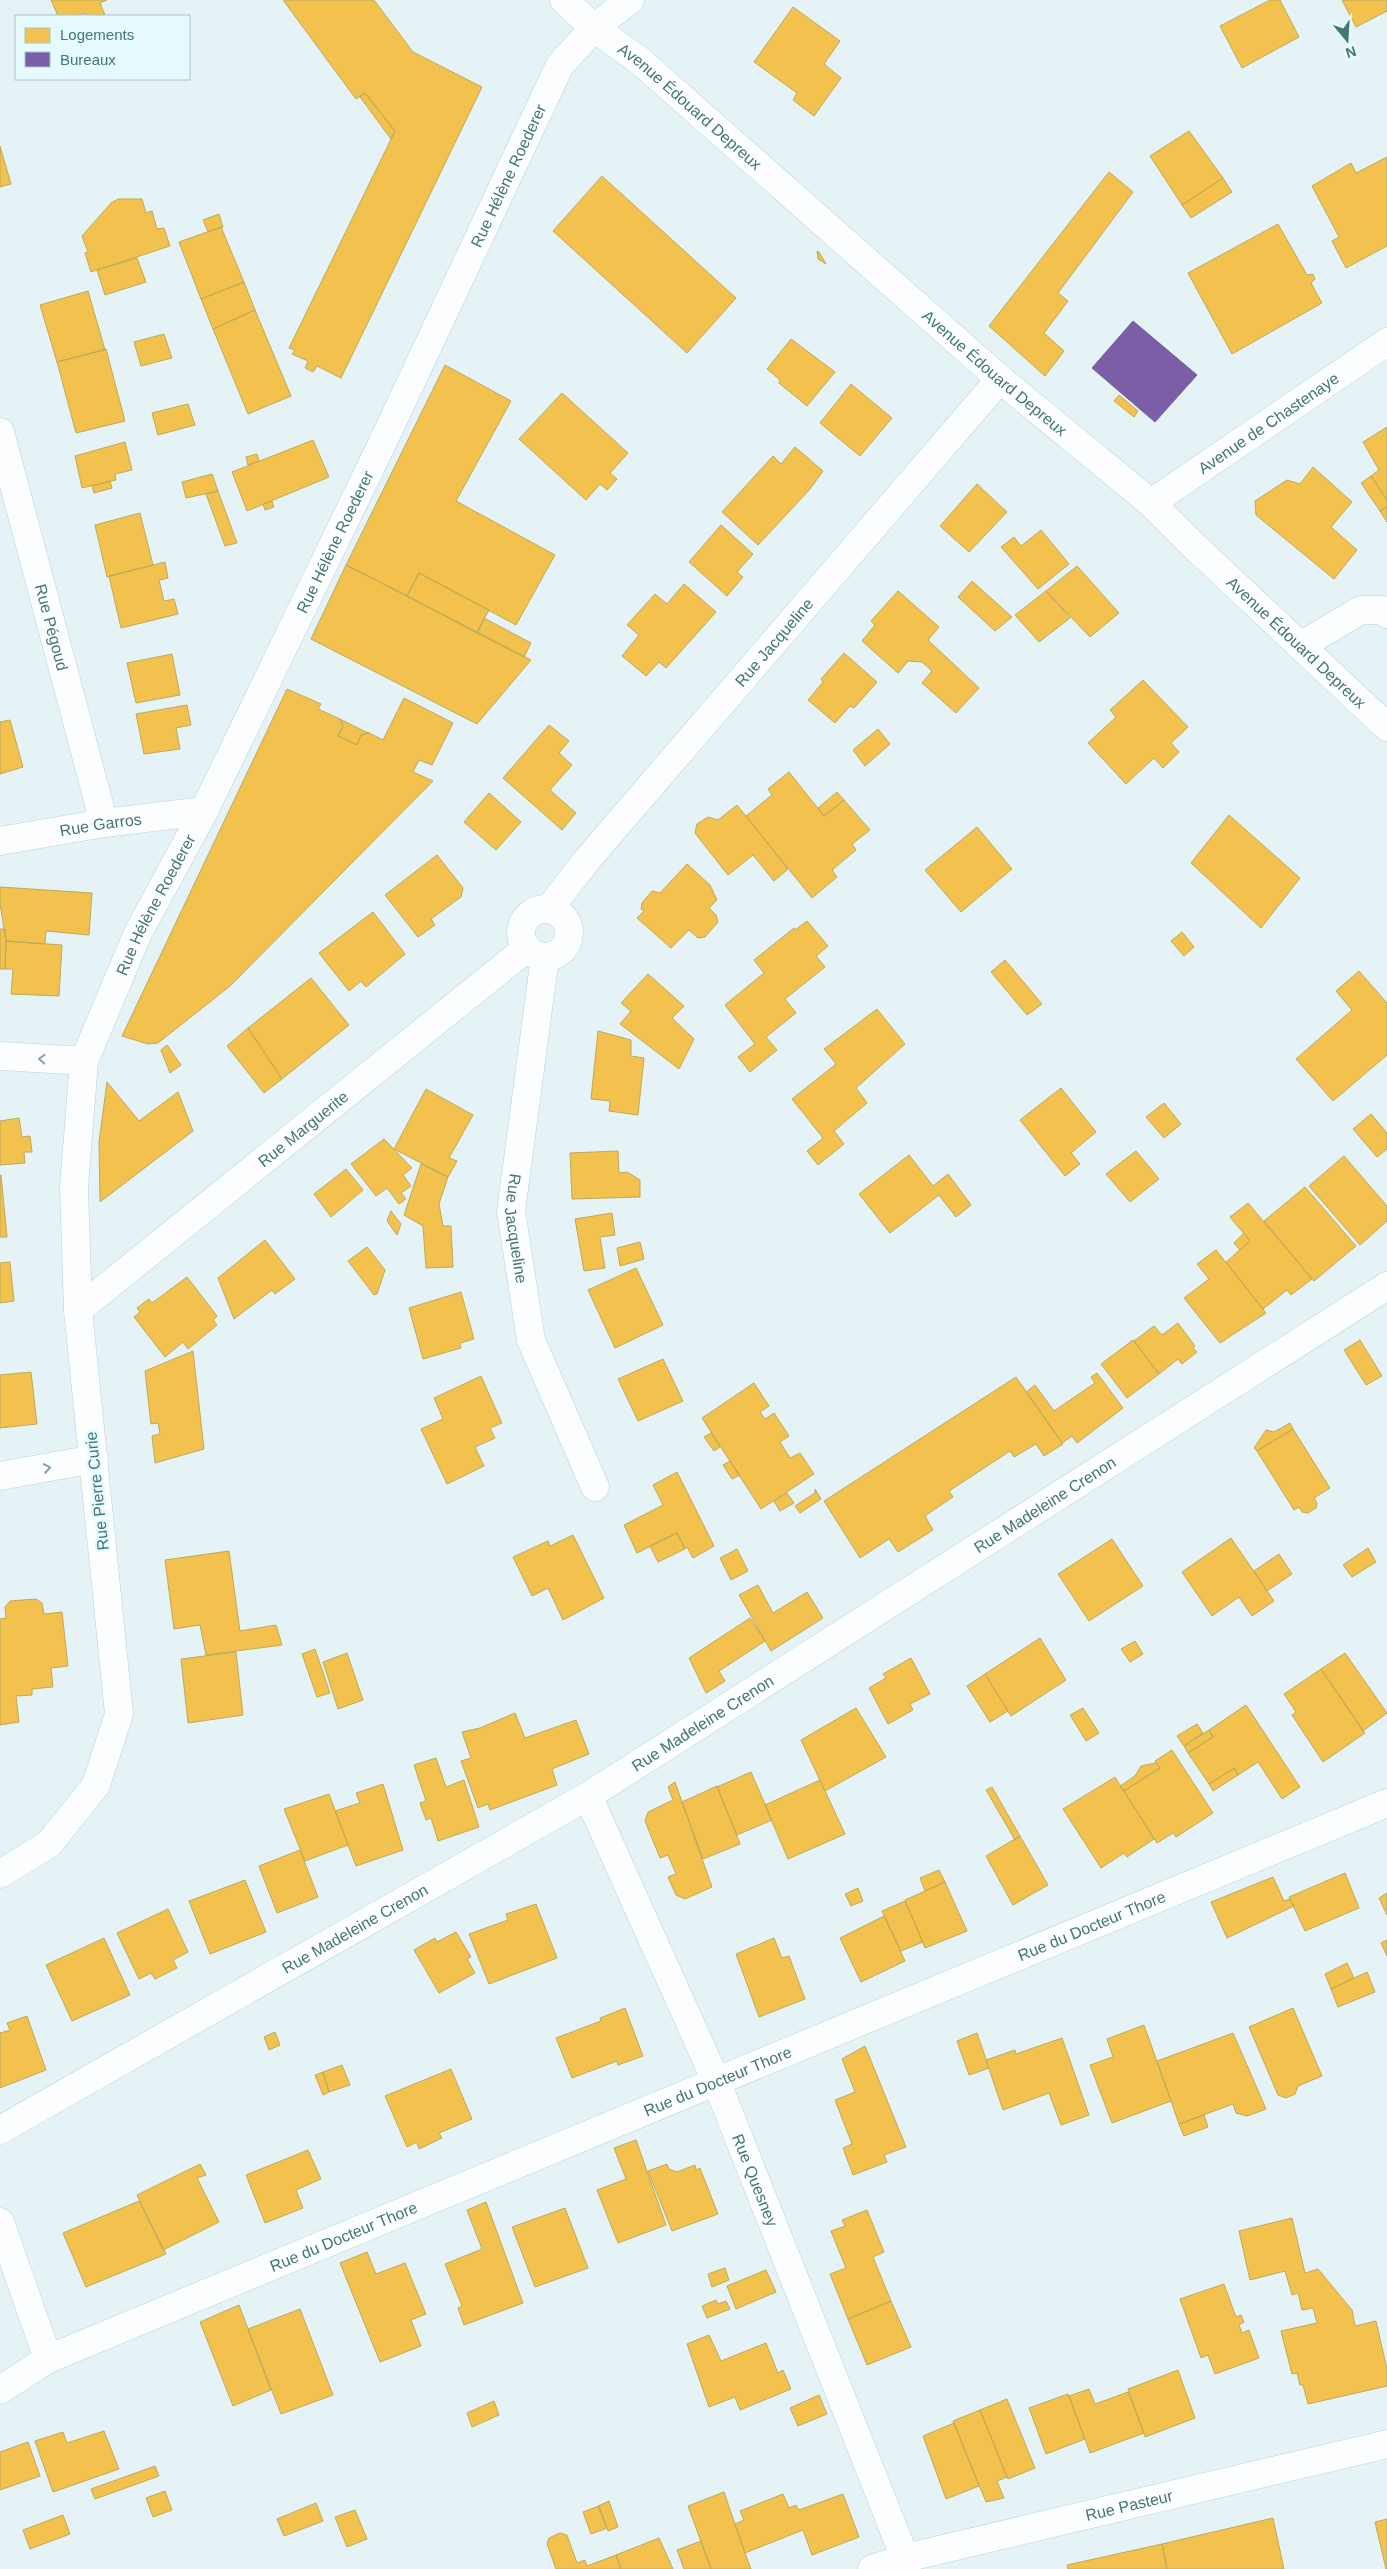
<svg xmlns="http://www.w3.org/2000/svg" width="1387" height="2569" viewBox="0 0 1387 2569" font-family="Helvetica,sans-serif">
<style>
.homes{fill:#f2c14e;stroke:#beaa59}
.offices{fill:#7b5ea7;stroke:#6a6597}
.lines{fill:none;stroke-linecap:round;stroke-linejoin:round}
.minor-casing{stroke:#bdd2d2;stroke-width:29}
.minor{stroke:#fbfdfe;stroke-width:28}
.oneway{stroke:#84a5a4}
.labels{text-anchor:middle;dominant-baseline:central;stroke-width:5;stroke-linejoin:round;paint-order:stroke}
.street-label{font-size:16px;fill:#447673;stroke:#e5faff}
</style>
<rect width="100%" height="100%" fill="#e5f3f6"/>
<path class="homes" d="M51 0H107L100 3 105 15 86 16 85 13 76 16H58Z
M283 0H374L413 52 482 87 341 378 317 366 313 372 305 368 308 361 292 354 295 350 289 348 395 131 365 93 356 99Z
M1270 0H1280L1299 37 1242 68 1220 26Z
M1342 0H1387V11L1356 27Z
M793 7 840 41 824 64 841 78 814 116 793 100 797 93 754 62Z
M365 93 395 131 391 139 360 97Z
M1189 131 1223 178 1182 205 1150 156Z
M0 146 11 184 0 187Z
M1387 157V246L1346 268 1332 241 1339 237 1312 186 1351 163 1356 173Z
M1109 172 1133 192 1058 293 1068 301 1044 333 1064 351 1045 376 989 326Z
M602 176 736 298 687 353 553 231Z
M1223 178 1232 192 1191 218 1182 205Z
M118 199H142L146 213 152 211 157 229 164 228 170 246 91 272 85 253 88 252 82 236 111 203Z
M219 214 223 227 208 232 203 220Z
M1278 224 1307 275 1313 274 1315 279 1311 283 1322 303 1232 354 1188 273Z
M221 227 244 282 201 299 179 242Z
M817 251 819 252 826 264 818 259Z
M137 258 146 282 105 295 97 270Z
M244 282 255 310 213 329 201 299Z
M88 291 105 350 57 362 40 305Z
M255 310 291 396 248 414 213 329Z
M164 334 172 358 141 366 134 342Z
M791 339 835 372 807 406 779 383 780 380 767 369Z
M106 349 125 421 76 433 57 362Z
M445 365 511 401 456 501 555 555 516 625 419 573 407 596 346 565Z
M851 384 892 418 860 456 820 423Z
M562 393 628 453 610 473 617 479 607 490 600 484 586 500 519 439Z
M1119 395 1138 411 1134 417 1114 401Z
M188 404 195 425 158 435 152 413Z
M1387 427V500L1371 476 1379 470 1363 442Z
M313 440 329 477 247 511 232 472Z
M125 442 132 470 115 474 116 480 82 488 75 456Z
M795 447 823 471 810 489 758 545 722 512 773 456 781 464Z
M257 454 259 461 248 465 246 457Z
M1313 467 1352 502 1331 527 1357 550 1334 579 1256 515 1255 501 1287 480 1300 484Z
M212 474 218 491 186 498 182 482Z
M1371 476 1387 500V507L1380 511 1361 483Z
M110 481 112 488 94 493 92 486Z
M977 484 1007 512 969 552 940 526Z
M218 491 237 543 225 546 206 494Z
M272 501 274 507 265 510 263 504Z
M1387 507V522L1380 511Z
M140 513 153 565 107 577 95 525Z
M721 525 753 554 737 572 743 577 727 596 689 562Z
M1041 530 1069 564 1038 589 1001 547 1014 537 1021 546Z
M165 562 168 578 159 580 164 601 174 599 178 614 121 628 109 576Z
M346 565 407 596 531 660 477 724 311 639Z
M1077 566 1119 613 1090 637 1046 591Z
M419 573 489 610 477 633 407 596Z
M972 581 1012 617 995 631 958 597Z
M684 584 716 612 666 668 659 662 646 676 622 656 639 635 627 625 655 594 667 604Z
M898 591 939 627 928 640 979 688 956 713 922 683 932 671 922 662 908 661 898 673 862 641 875 625 871 621Z
M1046 591 1070 618 1039 642 1015 615Z
M484 618 531 643 524 657 477 633Z
M844 653 877 682 854 708 850 706 835 723 808 700 823 682 821 679Z
M172 654 180 695 136 703 127 663Z
M1143 680 1188 727 1171 743 1179 752 1163 768 1154 758 1126 784 1088 743 1116 717 1110 710Z
M287 689 321 704 318 709 340 719 343 727 338 736 357 745 361 735 369 733 383 740 404 698 453 723 432 765 419 760 413 772 433 781 230 986 158 1043 148 1044 122 1036Z
M187 705 191 725 176 728 180 749 144 754 136 714Z
M340 719 364 731 369 733 361 735 357 745 338 736 343 727Z
M10 720 23 767 0 774V722Z
M549 725 569 741 559 753 572 765 550 790 576 813 562 830 503 778Z
M878 729 890 744 865 766 853 750Z
M789 772 824 816 844 800 870 830 852 844 856 850 832 870 837 877 812 898 746 816 772 795 768 789Z
M837 792 844 800 824 816 818 808Z
M489 793 521 822 496 850 464 822Z
M737 805 788 869 774 881 753 855 728 875 695 833 697 824 708 817 718 820Z
M1229 815 1300 878 1261 928 1191 863Z
M977 827 1012 869 961 912 925 870Z
M437 855 463 888 461 897 431 919 435 925 418 937 385 895Z
M687 864 710 885 717 900 709 908 716 915 718 922 705 937 698 938 689 930 671 948 637 918 644 911 641 909 642 903 652 891 660 893Z
M0 887 92 893 89 935 46 931 45 944 6 941 0 904Z
M373 912 405 954 366 987 361 981 349 991 319 953Z
M807 921 828 946 816 956 825 967 785 999 796 1013 766 1037 777 1050 750 1072 738 1057 755 1044 725 1005 764 973 754 960 794 928 795 930Z
M0 929H5L6 941 5 969H0Z
M1182 932 1194 947 1184 956 1171 941Z
M6 941 62 945 59 996 11 994 13 969H5Z
M1005 960 1042 1004 1027 1015 991 972Z
M1359 971 1387 1003V1055L1333 1101 1296 1059 1352 1010 1336 991Z
M648 974 684 1006 672 1018 694 1039 679 1069 620 1024 631 1011 621 1003Z
M311 978 349 1025 282 1079 248 1028Z
M877 1009 905 1044 856 1088 867 1103 834 1131 844 1144 818 1165 807 1151 823 1138 792 1099 836 1064 824 1049Z
M248 1028 282 1079 264 1093 227 1046Z
M598 1031 631 1040V1056L644 1058 638 1115 609 1111 610 1101 591 1099Z
M167 1045 181 1065 170 1073 161 1050Z
M107 1082 139 1121 178 1092 193 1131 100 1202 99 1142Z
M1061 1088 1096 1132 1071 1153 1080 1164 1065 1176 1020 1120Z
M426 1089 473 1115 449 1158 457 1161 448 1177 394 1149Z
M1164 1103 1181 1124 1164 1138 1146 1117Z
M1371 1114 1387 1133V1149L1377 1157 1353 1129Z
M19 1118 22 1137 30 1136 32 1152H24L25 1163 0 1165V1121Z
M384 1139 412 1168 403 1175 411 1186 401 1193 406 1199 399 1204 387 1188 376 1196 351 1164Z
M618 1151 619 1173 627 1172 640 1180V1197L572 1199 570 1153Z
M1136 1151 1159 1179 1130 1202 1106 1174Z
M909 1155 933 1186 948 1174 971 1205 956 1217 939 1195 890 1233 859 1194Z
M1344 1156 1387 1206V1221L1360 1245 1309 1186Z
M421 1164 448 1177 439 1204 443 1226H451L453 1267 426 1268 423 1226 404 1215Z
M346 1169 363 1190 331 1217 314 1194Z
M1 1175 7 1237H0V1176Z
M1305 1187 1356 1246 1314 1281 1264 1221Z
M1248 1203 1312 1279 1291 1295 1287 1290 1263 1309 1226 1262 1250 1241 1230 1217Z
M391 1211 401 1224 397 1235 387 1221Z
M612 1213 615 1235 600 1237 605 1268 584 1271 575 1219Z
M1244 1233 1250 1241 1240 1250 1234 1243Z
M265 1240 295 1279 275 1294 272 1290 234 1319 218 1278Z
M640 1242 644 1259 620 1266 617 1248Z
M367 1247 385 1270 377 1294 374 1295 348 1261Z
M1216 1250 1266 1313 1220 1343 1184 1298 1209 1279 1197 1264Z
M10 1262 14 1301 0 1303V1263Z
M636 1268 663 1325 615 1348 588 1290Z
M187 1277 217 1316 213 1320 217 1325 188 1349 183 1342 165 1357 134 1317 140 1312 137 1308 149 1299 152 1303Z
M461 1292 474 1339 460 1343 461 1348 423 1359 409 1308Z
M1178 1323 1195 1346 1193 1348 1197 1352 1182 1364 1178 1359 1159 1374 1134 1341 1154 1326 1162 1335Z
M1133 1340 1159 1374 1127 1398 1101 1364Z
M1360 1340 1382 1376 1366 1385 1344 1350Z
M193 1351 204 1449 155 1463 152 1436 160 1434 158 1423 151 1424 145 1371Z
M663 1359 683 1401 638 1421 618 1379Z
M31 1372 37 1424 0 1428V1375Z
M1097 1373 1123 1408 1077 1443 1072 1436 1062 1443 1026 1392 1035 1385 1054 1411 1095 1383 1091 1377Z
M481 1376 502 1423 490 1428 495 1438 475 1447 484 1466 447 1484 421 1429 443 1419 434 1398Z
M1016 1377 1063 1444 1044 1456 1036 1444 1014 1457 1010 1451 949 1491 953 1497 925 1516 933 1530 898 1552 889 1539 860 1558 824 1501Z
M754 1383 769 1406 760 1412 765 1419 774 1413 789 1436 780 1442 790 1458 800 1453 814 1474 761 1509 702 1418Z
M1290 1423 1293 1429 1257 1451 1254 1448 1266 1430 1274 1432Z
M1293 1429 1330 1488 1314 1498 1317 1503 1316 1508 1308 1513 1302 1512 1299 1507 1294 1510 1257 1451Z
M711 1433 720 1447 714 1451 704 1437Z
M730 1461 740 1475 732 1479 723 1465Z
M677 1472 714 1546 693 1558 687 1547 685 1549 677 1533 637 1553 624 1525 663 1505 653 1485Z
M815 1489 821 1499 800 1513 795 1506 815 1493Z
M787 1493 794 1503 780 1511 774 1501Z
M677 1533 685 1549 658 1562 650 1546Z
M573 1535 604 1598 563 1620 548 1588 532 1596 513 1557 548 1541 550 1546Z
M1231 1538 1274 1601 1252 1616 1239 1597 1212 1616 1182 1572Z
M1112 1539 1143 1586 1089 1621 1058 1574Z
M1368 1548 1376 1562 1352 1577 1343 1565Z
M737 1549 748 1571 731 1580 720 1558Z
M229 1551 240 1631 276 1625 282 1645 206 1655 200 1625 174 1629 165 1560Z
M1279 1554 1292 1574 1267 1591 1254 1571Z
M758 1585 773 1613 807 1592 823 1618 771 1651 739 1595Z
M36 1599 42 1603 44 1614 62 1612 68 1666 51 1668 53 1687 32 1689V1695L16 1696 19 1722 0 1725V1619L6 1618 5 1607 10 1601Z
M750 1618 765 1641 719 1671 725 1681 706 1693 689 1658Z
M1040 1638 1066 1680 1011 1716 985 1674Z
M1135 1641 1143 1654 1130 1662 1121 1649Z
M315 1649 330 1693 317 1697 302 1654Z
M236 1652 243 1715 188 1723 181 1659Z
M347 1653 363 1700 338 1709 323 1662Z
M1345 1653 1387 1713 1363 1731 1321 1669Z
M911 1658 930 1694 910 1704 913 1710 888 1724 869 1688 886 1678 883 1674Z
M1321 1669 1365 1733 1323 1762 1292 1715 1296 1712 1284 1694Z
M985 1674 1008 1711 990 1722 967 1686Z
M1246 1705 1300 1787 1282 1799 1258 1762 1238 1775 1234 1768 1209 1784 1188 1753 1213 1737 1209 1730Z
M856 1708 886 1757 825 1791 801 1740Z
M1083 1708 1099 1733 1086 1741 1070 1715Z
M515 1713 525 1738 576 1720 589 1754 552 1769 557 1785 490 1810 488 1804 478 1808 461 1761 471 1758 462 1732 480 1728Z
M1197 1724 1203 1733 1184 1746 1177 1736Z
M1209 1730 1213 1737 1188 1753 1184 1746Z
M1172 1750 1213 1813 1176 1837 1173 1833 1157 1843 1124 1791 1160 1768 1155 1761Z
M436 1758 446 1787 464 1780 479 1827 438 1841 431 1818 426 1820 420 1803 426 1801 414 1765Z
M1156 1763 1160 1768 1124 1791 1120 1786 1135 1776 1141 1766Z
M1234 1768 1238 1775 1213 1791 1209 1784Z
M751 1772 772 1820 737 1835 717 1787Z
M1115 1777 1154 1839 1127 1857 1124 1853 1101 1868 1063 1809Z
M820 1780 845 1834 788 1859 765 1805Z
M675 1782 712 1887 685 1899 676 1895 668 1877 676 1874 668 1855 660 1858 645 1821 648 1812 673 1800 668 1787Z
M383 1784 403 1850 356 1866 335 1811 360 1803 356 1793Z
M717 1786 740 1844 703 1859 682 1802Z
M992 1787 1020 1836 1015 1840 986 1790Z
M329 1794 348 1845 305 1861 284 1809Z
M1020 1836 1048 1885 1013 1905 986 1856Z
M300 1850 318 1897 277 1913 259 1866Z
M939 1870 945 1882 925 1891 920 1878Z
M1345 1873 1359 1908 1305 1931 1289 1897Z
M1273 1877 1284 1901 1290 1899 1294 1906 1227 1938 1211 1902Z
M245 1880 266 1932 210 1954 189 1901Z
M945 1882 967 1931 925 1948 905 1900Z
M858 1888 863 1901 851 1906 845 1894Z
M1387 1893V1915L1379 1898Z
M905 1901 923 1942 901 1951 882 1911Z
M536 1904 557 1958 489 1984 469 1934 508 1920 506 1914Z
M168 1909 188 1952 173 1960 177 1968 155 1979 151 1973 139 1979 117 1933Z
M884 1916 905 1961 861 1982 840 1938Z
M456 1932 471 1957 467 1959 475 1973 439 1993 414 1950 435 1938 437 1942Z
M104 1938 130 1995 72 2021 46 1965Z
M774 1938 782 1958 789 1956 805 1999 759 2017 736 1954Z
M1387 1940V1956L1381 1943Z
M1347 1963 1354 1978 1331 1989 1325 1974Z
M1367 1972 1375 1992 1338 2007 1331 1989Z
M625 2008 643 2056 618 2065 617 2061 572 2078 556 2038 601 2021 600 2018Z
M1293 2008 1322 2076 1298 2086 1295 2094 1286 2098 1278 2095 1249 2027Z
M27 2016 46 2070 0 2088V2033L10 2030 7 2023Z
M1144 2025 1171 2101 1112 2123 1090 2065 1113 2057 1107 2039Z
M275 2032 280 2045 269 2050 264 2037Z
M977 2033 989 2068 969 2075 957 2041Z
M1233 2033 1266 2109 1247 2116 1236 2113 1233 2104 1179 2124 1157 2061Z
M1062 2038 1089 2115 1061 2125 1049 2093 1003 2110 986 2060 1015 2050 1016 2054Z
M865 2046 906 2147 884 2155 887 2162 853 2175 843 2148 852 2144 835 2100 855 2092 842 2059Z
M342 2065 350 2085 329 2092 323 2072Z
M451 2069 472 2119 439 2133 442 2138 419 2149 417 2142 407 2147 385 2096Z
M323 2072 329 2092 323 2095 315 2075Z
M1204 2115 1208 2127 1184 2136 1179 2124Z
M636 2140 666 2225 618 2243 597 2190 626 2179 614 2148Z
M308 2150 321 2179 296 2190 303 2208 265 2223 246 2175Z
M200 2164 206 2175 197 2178 219 2222 163 2250 137 2195Z
M667 2164 669 2169 677 2172 695 2165 696 2170 700 2168 718 2214 672 2231 648 2171Z
M139 2201 166 2254 86 2287 63 2233Z
M486 2202 523 2303 464 2325 458 2308 462 2306 445 2264 482 2249 467 2210Z
M565 2208 588 2268 535 2287 512 2227Z
M867 2210 884 2252 873 2257 891 2301 848 2319 830 2274 846 2268 831 2231 845 2226 842 2220Z
M1292 2218 1305 2273 1318 2269 1352 2310 1355 2326 1376 2321 1387 2369V2386L1308 2404 1303 2385H1300L1297 2373 1292 2374 1281 2331 1317 2323 1313 2308 1302 2310 1298 2293 1292 2295 1285 2271 1250 2280 1239 2231Z
M367 2252 376 2274 405 2263 426 2314 411 2320 421 2346 380 2362 340 2263Z
M725 2268 729 2280 712 2287 708 2274Z
M766 2270 776 2292 736 2309 727 2286Z
M1224 2284 1236 2317 1241 2315 1244 2322 1239 2325 1242 2333 1249 2330 1259 2358 1215 2374 1208 2355 1201 2358 1180 2299Z
M716 2300 718 2304 726 2301 730 2309 707 2318 702 2306Z
M891 2301 911 2347 867 2365 848 2319Z
M239 2305 271 2390 233 2406 200 2322Z
M300 2309 333 2395 281 2414 248 2329Z
M709 2335 721 2361 766 2343 778 2373 783 2370 791 2389 740 2410 735 2397 709 2407 687 2344Z
M1178 2370 1195 2418 1145 2437 1128 2389Z
M1089 2389 1095 2404 1128 2392 1144 2433 1090 2453 1069 2396Z
M1068 2394 1085 2439 1046 2454 1029 2408Z
M819 2395 827 2414 798 2426 790 2408Z
M1007 2399 1035 2468 1008 2479 980 2410Z
M494 2401 499 2415 472 2427 467 2413Z
M980 2410 1007 2477 997 2481 1004 2498 986 2502 953 2421Z
M954 2423 979 2486 946 2499 923 2436Z
M104 2431 119 2469 53 2492 35 2441 63 2432 67 2443Z
M28 2442 40 2476 0 2490V2452Z
M155 2466 159 2476 95 2499 91 2489Z
M165 2491 172 2510 153 2517 146 2498Z
M724 2492 745 2553 751 2569H711L688 2506Z
M783 2494 789 2508 796 2505 799 2510 843 2494 859 2537 812 2555 803 2530 745 2553 735 2524 744 2520 740 2511Z
M609 2501 618 2527 608 2531 598 2506Z
M316 2503 323 2521 284 2536 277 2519Z
M599 2506 607 2528 591 2534 583 2512Z
M355 2510 367 2539 347 2547 335 2517Z
M63 2515 70 2534 30 2549 23 2530Z
M1273 2518 1284 2569H1167L1162 2544Z
M1387 2519V2569H1386L1375 2522Z
M560 2533 567 2535 577 2563 585 2560 587 2566 616 2555 621 2569H556L547 2544 549 2538Z
M659 2538 673 2569H621L616 2555Z
M701 2541 711 2569H684L677 2550Z
M1162 2544 1167 2569H1068L1067 2565Z"/>
<path class="offices" d="M1133 321 1197 375 1155 422 1092 368Z"/>
<g class="lines">
<defs>
<g id="minor">
<path id="s1" d="M564 0 594 28 639 60 1000 379 1151 503 1193 545 1387 727"/>
<path id="s2" d="M0 432 104 823"/>
<path id="s3" d="M1151 503 1387 342"/>
<path d="M1300 646 1361 610H1383L1387 614"/>
<path id="s4" d="M0 841 104 823 204 811"/>
<path id="s5" d="M549 909 586 861 1000 379"/>
<circle cx="545" cy="933" r="24"/>
<path id="s6" d="M545 957 511 1211 531 1340 595 1487"/>
<path d="M0 1056 84 1061"/>
<path id="s7" d="M78 1310 527 948"/>
<path d="M0 1476 94 1459"/>
<path id="s8" d="M588 1796 717 2083 905 2558 906 2569"/>
<path id="s9" d="M0 1874 49 1844 96 1785 119 1714 78 1310 74 1187 84 1061 138 933 204 811 380 448 560 65 594 28 630 0"/>
<path id="s10" d="M0 2130 588 1796 1387 1286"/>
<path d="M0 2222 48 2359 0 2390"/>
<path id="s11" d="M48 2359 1387 1803"/>
<path id="s12" d="M872 2569 905 2558 1387 2444"/>
</g>
</defs>
<use href="#minor" class="minor-casing"/>
<use href="#minor" class="minor"/>
</g>
<defs><path id="oneway-chevron" d="M-2-3.5L2.5 0L-2 3.5" fill="none" stroke-width="1.6" stroke-linecap="round" stroke-linejoin="round" transform="scale(1.25)"/></defs>
<g class="oneway">
<use href="#oneway-chevron" transform="translate(42 1059) rotate(-177)"/>
<use href="#oneway-chevron" transform="translate(47 1468) rotate(-10)"/>
</g>
<g class="labels">
<g class="street-label">
<text stroke="none"><textPath href="#s1" startOffset="165">Avenue Édouard Depreux</textPath></text>
<text stroke="none"><textPath href="#s9" startOffset="1845">Rue Hélène Roederer</textPath></text>
<text stroke="none"><textPath href="#s1" startOffset="570">Avenue Édouard Depreux</textPath></text>
<text stroke="none"><textPath href="#s3" startOffset="142">Avenue de Chastenaye</textPath></text>
<text stroke="none"><textPath href="#s9" startOffset="1440">Rue Hélène Roederer</textPath></text>
<text stroke="none"><textPath href="#s2" startOffset="202">Rue Pégoud</textPath></text>
<text stroke="none"><textPath href="#s5" startOffset="349">Rue Jacqueline</textPath></text>
<text stroke="none"><textPath href="#s1" startOffset="975">Avenue Édouard Depreux</textPath></text>
<text stroke="none"><textPath href="#s4" startOffset="102">Rue Garros</textPath></text>
<text stroke="none"><textPath href="#s9" startOffset="1035">Rue Hélène Roederer</textPath></text>
<text stroke="none"><textPath href="#s7" startOffset="289">Rue Marguerite</textPath></text>
<text stroke="none"><textPath href="#s6" startOffset="274">Rue Jacqueline</textPath></text>
<text transform="translate(97 1491) rotate(-96)">Rue Pierre Curie</text>
<text stroke="none"><textPath href="#s10" startOffset="1218">Rue Madeleine Crenon</textPath></text>
<text stroke="none"><textPath href="#s10" startOffset="812">Rue Madeleine Crenon</textPath></text>
<text stroke="none"><textPath href="#s11" startOffset="1130">Rue du Docteur Thore</textPath></text>
<text stroke="none"><textPath href="#s10" startOffset="408">Rue Madeleine Crenon</textPath></text>
<text stroke="none"><textPath href="#s11" startOffset="725">Rue du Docteur Thore</textPath></text>
<text stroke="none"><textPath href="#s8" startOffset="419">Rue Quesney</textPath></text>
<text stroke="none"><textPath href="#s11" startOffset="320">Rue du Docteur Thore</textPath></text>
<text stroke="none"><textPath href="#s12" startOffset="265">Rue Pasteur</textPath></text>
</g>
</g>
<rect x="15" y="15" width="175" height="65" fill="#e5faff" stroke="#a5c5c7"/>
<rect x="25" y="28" width="25" height="15" fill="#f2c14e" stroke="#a5c5c7"/>
<text x="60" y="40" font-size="15" fill="#447673">Logements</text>
<rect x="25" y="52" width="25" height="15" fill="#7b5ea7" stroke="#a5c5c7"/>
<text x="60" y="65" font-size="15" fill="#447673">Bureaux</text>
<g transform="translate(1347 40) rotate(162)" stroke="#e5faff" stroke-width="4" paint-order="stroke">
<path d="M0-4L9 19L0 12L-9 19Z" fill="#447673"/>
<text y="-8" font-size="14" font-weight="bold" text-anchor="middle" fill="#447673">N</text>
</g>
</svg>
